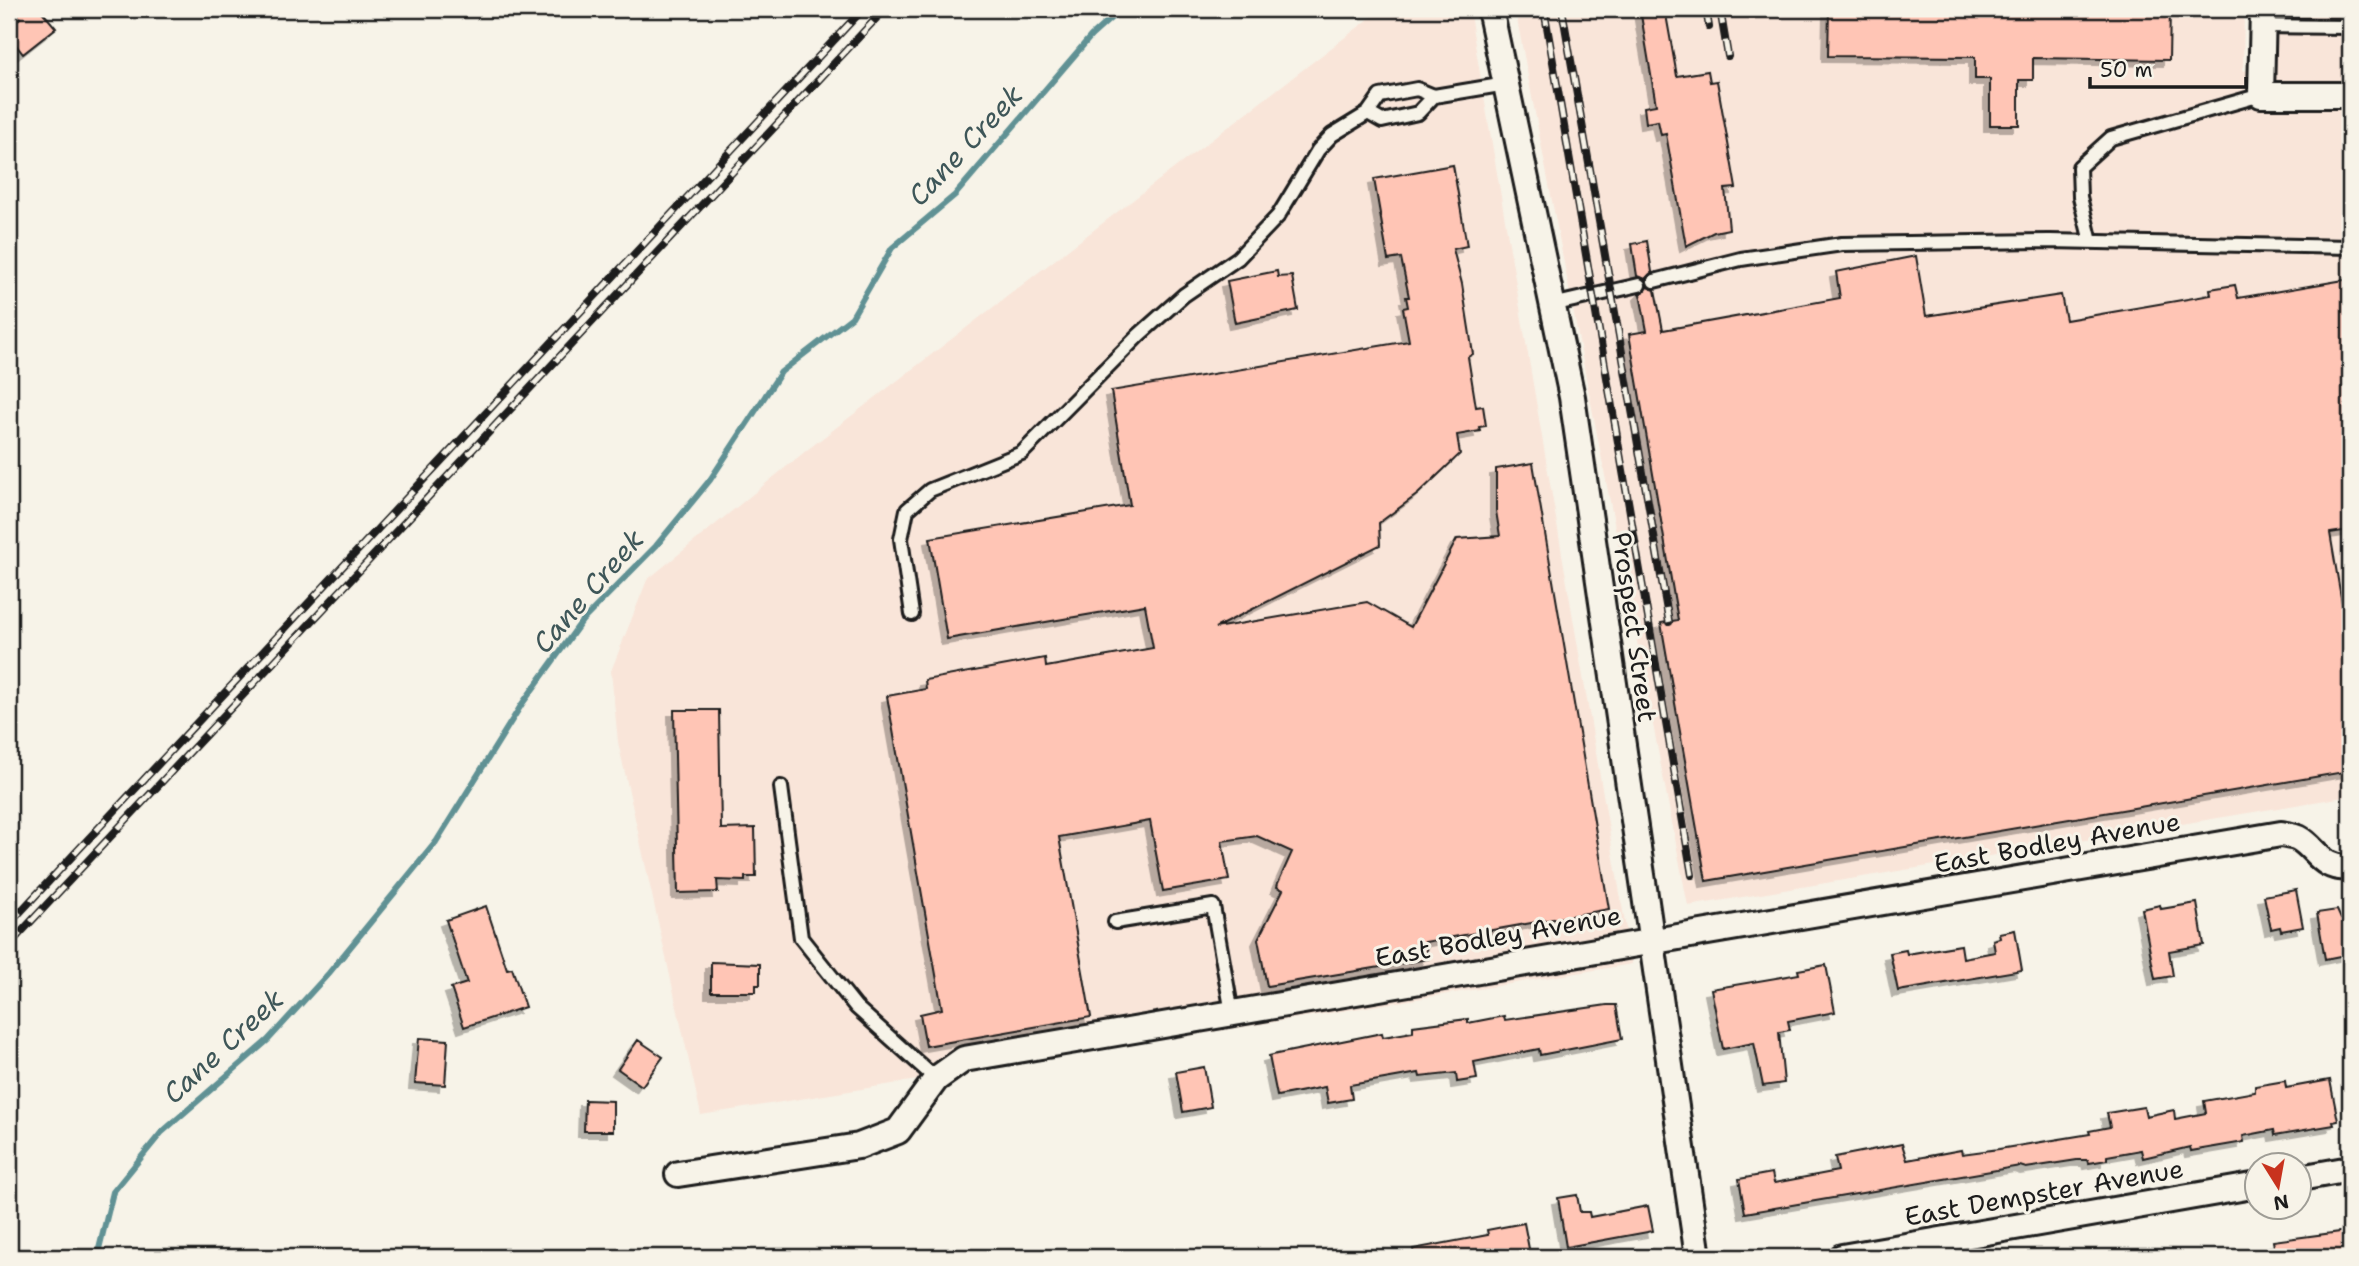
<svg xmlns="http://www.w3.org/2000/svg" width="2359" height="1266" viewBox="0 0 2359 1266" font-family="'Shantell Sans',sans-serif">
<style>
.built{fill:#f9e5d9}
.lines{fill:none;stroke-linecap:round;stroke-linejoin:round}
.stream{stroke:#609194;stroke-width:6}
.building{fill:#ffc5b5;stroke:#1c1c1c;stroke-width:2;filter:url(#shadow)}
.service-casing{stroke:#1c1c1c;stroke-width:18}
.minor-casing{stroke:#1c1c1c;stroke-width:30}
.service{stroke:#f7f3e8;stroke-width:12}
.minor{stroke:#f7f3e8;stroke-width:24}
.rail-casing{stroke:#1c1c1c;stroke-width:8}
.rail{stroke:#f7f3e8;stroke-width:5;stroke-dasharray:16;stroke-linecap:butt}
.labels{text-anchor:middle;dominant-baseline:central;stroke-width:6;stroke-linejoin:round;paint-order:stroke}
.street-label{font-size:26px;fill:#1c1c1c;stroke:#f7f3e8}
.water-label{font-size:28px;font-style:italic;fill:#3e5658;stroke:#f7f3e8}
</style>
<defs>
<filter id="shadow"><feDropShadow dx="-6" dy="6" stdDeviation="0" flood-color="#0004"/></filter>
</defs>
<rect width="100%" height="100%" fill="#f7f3e8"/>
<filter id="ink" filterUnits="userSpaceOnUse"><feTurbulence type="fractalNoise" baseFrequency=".0143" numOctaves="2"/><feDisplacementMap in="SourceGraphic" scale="14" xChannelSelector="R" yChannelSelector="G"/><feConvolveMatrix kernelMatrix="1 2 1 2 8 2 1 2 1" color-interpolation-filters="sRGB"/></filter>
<g filter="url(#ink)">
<path class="built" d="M1382 9H1469L1632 964 701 1115 618 742 611 671 647 580 807 450Z
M1515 9H2244L2243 71 2268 66 2269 9H2350V796L1688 906Z"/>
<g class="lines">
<path class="stream" d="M97 1257 113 1192 161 1133 268 1040 329 973 436 842 522 704 582 621 656 546 710 480 781 372 852 317 892 248 955 195 1091 36 1121 9"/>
</g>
<path class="building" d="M12 9H40L56 28 23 54 9 36V28L20 18Z
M1640 9H1665L1677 76 1708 71 1710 82 1717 81 1736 188 1725 189 1729 229 1714 232 1686 246 1666 134 1661 135 1658 121 1646 123 1644 107 1656 105Z
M1829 9H2170L2169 60 2033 58V80H2019V125H1990V79H1975V57L1828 56Z
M1453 165 1467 246 1453 249 1462 284 1473 354 1468 357 1476 407 1483 406 1486 426 1479 427 1480 431 1457 435 1460 454 1418 494 1379 523 1380 545 1215 628 1367 602 1411 627 1457 539 1500 536 1496 511V469L1533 463 1609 909 1425 942 1428 959 1267 986 1258 939 1283 890 1277 887 1278 883 1292 852 1257 836 1222 841 1229 880 1163 891 1150 821 1059 837 1091 1017 926 1046 920 1014 942 1009 887 696 926 689 925 680 1045 658 1046 667 1153 648 1145 605 947 639 930 538 1130 505 1111 391 1409 341 1403 308 1408 307 1406 297H1409L1401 258 1388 260 1374 179Z
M1647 241 1652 272 1645 279 1637 276 1632 244Z
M1916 256 1926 316 2061 295 2066 320 2211 295 2210 289 2235 285 2238 298 2350 279V530L2330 533 2350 650V771L1706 881 1661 623 1678 620 1629 334 1647 331 1640 294 1647 287 1655 290 1663 330 1840 298 1836 272Z
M1277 271 1278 277 1292 276 1298 310 1235 323 1227 281Z
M674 710H719L721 829 755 828 756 877H745V881L717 880 718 892 678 893Z
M2296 890 2303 927 2281 931 2280 927 2271 929 2264 896Z
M2197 903 2204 945 2169 951 2173 976 2155 979 2142 909 2160 905 2161 909Z
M486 906 507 969 512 968 525 1007 464 1027 451 988 467 983 446 920Z
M2337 910 2341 919 2350 917V954L2325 959 2317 913Z
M2015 930 2022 970 1898 991 1890 953 1906 950 1907 954 1961 945 1963 958 1995 952 1993 940 2000 938 1999 933Z
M711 962 760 964V985H756V992H711Z
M1826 965 1835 1012 1788 1021 1790 1030 1779 1032 1784 1083 1763 1086 1754 1043 1723 1049 1711 989 1799 974 1798 970Z
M1607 1005H1616L1622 1039 1540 1055 1539 1049 1474 1062 1477 1079 1457 1082 1456 1073 1420 1077 1419 1073 1350 1085 1352 1099 1328 1103 1325 1087 1277 1096 1269 1056 1277 1054 1382 1033 1383 1037 1413 1032V1026L1468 1019V1023L1504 1016 1505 1020Z
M419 1038 448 1040 445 1085 415 1083Z
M638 1040 663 1057 642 1086 618 1069Z
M1204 1067 1211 1107 1183 1112 1176 1072Z
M2330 1080 2338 1121 2333 1122 2334 1125 2275 1135 2274 1130 2243 1136 2244 1142 2191 1151 2190 1147 2143 1158 2141 1150 2107 1156V1160L2089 1163 2088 1160H2077L2026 1168 2020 1166 1745 1213 1739 1179 1772 1173 1774 1183 1838 1171 1835 1157 1902 1144 1907 1160 1961 1150 1962 1154 1999 1149 2090 1134 2089 1131 2110 1127 2107 1113 2144 1107 2146 1116 2174 1110 2175 1119 2206 1113 2204 1101 2255 1092V1086L2285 1081 2286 1088Z
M585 1100 613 1101V1131H584Z
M1577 1195 1580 1212H1589L1590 1217 1648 1206 1653 1231 1566 1247 1558 1198Z
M1524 1223 1530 1254 1511 1257H1414L1413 1249 1488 1235 1487 1230Z
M2348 1231 2350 1257H2276L2273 1241Z"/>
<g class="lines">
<defs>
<path id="service" d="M2263 26 2350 27
M1368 113 1382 121 1418 113 1434 96
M2091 242 2080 197 2079 167 2111 138 2261 95
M1654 281 1741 259 1842 244 2050 241 2350 247
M1552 305 1639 285
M912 614 901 539 907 510 930 490 1022 453 1139 335 1184 295 1238 258 1278 216 1318 150 1332 135 1368 113 1380 96 1417 89 1434 96 1506 84
M781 787 801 938 856 1007 936 1079
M1115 922 1213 906 1232 1013"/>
<path id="minor" d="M1490 9 1572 397 1698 1257
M2263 9 2261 95H2350
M678 1174 859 1146 898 1131 936 1079 964 1059 2281 834C2286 835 2294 836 2298 838 2316 847 2321 871 2350 867
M2300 1178 2350 1169
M1842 1257 2258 1185"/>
</defs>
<use href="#service" class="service-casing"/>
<use href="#minor" class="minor-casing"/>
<use href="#service" class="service"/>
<use href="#minor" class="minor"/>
<defs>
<path id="rail" d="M1544 9 1692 875
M1562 9 1669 622
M1706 9 1709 27
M1720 9 1728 56
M9 924 863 9
M9 945 885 9"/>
</defs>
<use href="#rail" class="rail-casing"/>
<use href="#rail" class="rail"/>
</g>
</g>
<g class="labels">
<g class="street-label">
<text transform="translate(1635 627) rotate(82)">Prospect Street</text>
<text transform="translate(2057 842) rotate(-10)">East Bodley Avenue</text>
<text transform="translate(1498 936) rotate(-10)">East Bodley Avenue</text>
<text transform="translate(2044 1192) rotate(-10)">East Dempster Avenue</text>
</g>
<g class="water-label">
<text transform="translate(965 145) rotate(-47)">Cane Creek</text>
<text transform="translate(588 591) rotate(-49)">Cane Creek</text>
<text transform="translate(223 1046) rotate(-43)">Cane Creek</text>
</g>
</g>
<rect width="2359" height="1266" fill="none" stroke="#f7f3e8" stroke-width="35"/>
<rect x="18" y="18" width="2324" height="1231" fill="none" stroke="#1c1c1c" stroke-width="2.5" filter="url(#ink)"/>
<g transform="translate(2278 1186) rotate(169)"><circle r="33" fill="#f7f3e8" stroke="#9f9d96" stroke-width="2"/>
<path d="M0-5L12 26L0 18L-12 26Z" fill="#c8321e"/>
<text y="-10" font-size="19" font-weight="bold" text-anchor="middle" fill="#1c1c1c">N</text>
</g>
<path d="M2090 77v10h156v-10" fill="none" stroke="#1c1c1c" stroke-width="3.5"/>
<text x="2100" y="77" font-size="21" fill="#1c1c1c" stroke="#f7f3e8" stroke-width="5" paint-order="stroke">50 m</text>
</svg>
